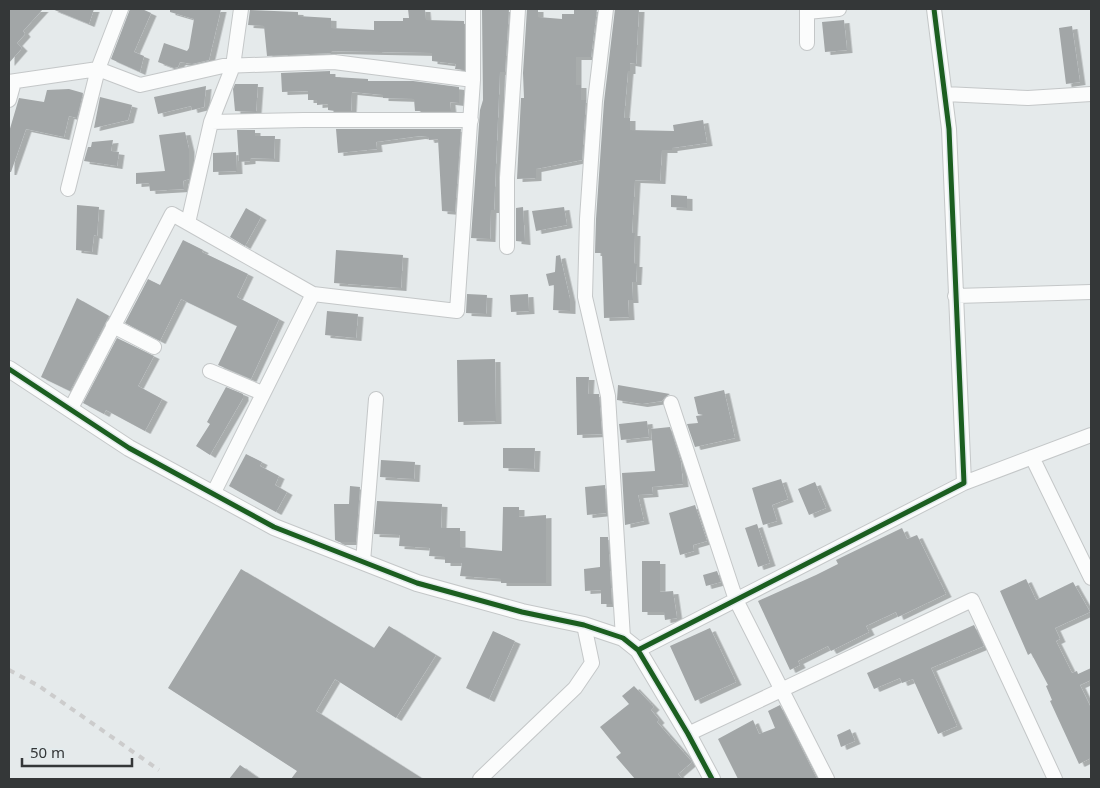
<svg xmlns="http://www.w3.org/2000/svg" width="1100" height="788" viewBox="0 0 1100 788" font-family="'Noto Sans',sans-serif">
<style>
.building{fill:#a2a6a7;filter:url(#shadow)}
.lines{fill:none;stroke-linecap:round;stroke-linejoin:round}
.minor-casing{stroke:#c4c7c8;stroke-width:16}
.tertiary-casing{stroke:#c4c7c8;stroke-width:18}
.minor{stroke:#fbfcfc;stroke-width:14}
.tertiary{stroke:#fbfcfc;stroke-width:16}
.rail{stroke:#ccc;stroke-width:4;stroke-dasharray:6 6;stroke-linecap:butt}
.cycleway-casing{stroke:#e3ebed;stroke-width:8}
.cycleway{stroke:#1b5e20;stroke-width:5}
</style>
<defs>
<filter id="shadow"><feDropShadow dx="5.5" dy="3" stdDeviation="0" flood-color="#0004"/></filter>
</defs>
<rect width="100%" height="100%" fill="#e5eaeb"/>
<path class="building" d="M9 9H43L23 31 25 34 17 43 22 48 9 63Z
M52 9H94L89 24Z
M130 9H142L151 13 134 52 144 56 140 72 111 59Z
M170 9H221L209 60 192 64 180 62 178 67 174 68 158 62 164 43 187 51 189 48 194 19 170 12Z
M408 9H425L426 20 464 21V70L455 69 456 64 432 61V53L331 51V53L267 56 264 26 248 25 250 10 298 12V16L331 18V28L374 30V21H403V18H409Z
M482 9H509L505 72H500L494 210H491L490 239 471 238 480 110 483 100Z
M527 9H538V17L562 19V14H574V9H597L591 57H576V85H581V100H586L582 160 536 169V178L517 179 521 98H524L523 73Z
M615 9H639L636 64 630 63V71H628L624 118H630V130L674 131 673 125 703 120 707 143 672 148V150H662L660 181 635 180 632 233H635L634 264H637L636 282H632L633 300H628L629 317 604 318 602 253H595L596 219 604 102Z
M844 20 847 50 825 52 822 22Z
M1072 26 1080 82 1066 84 1059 28Z
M330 71V74H335V77L368 79V81H413L459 87V103L450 102 451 111H415L414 99 383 98V95L352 92 351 111H335L328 110V104L317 105V100H308V91L282 92 281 73Z
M235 84H258L256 112 235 111 233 89Z
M206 86 204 107 192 110 191 106 158 114 154 97Z
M69 89 83 93 77 118 69 116 64 137 26 129 11 172H9V132L19 98 44 102 47 90Z
M100 97 132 105 128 120 94 128Z
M336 129H461L455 212 442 211 438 139 429 140 428 137 420 136 376 142 377 149 338 153Z
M237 130H255V136H275L274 159 250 158V161L239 162Z
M185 132 189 149V179L183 181 184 189 150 191 149 183 136 184V173L165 171 159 135Z
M113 140 111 151 119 152 117 166 84 161 88 147H91L92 142Z
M236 152 237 171 213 172V153Z
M671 195 687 196V208L671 207Z
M77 205 99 207 97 236 94 235 92 252 76 250Z
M523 207 525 242 516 241V208Z
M564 207 567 225 536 231 532 211Z
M246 208 261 217 245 246 230 237Z
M183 240 203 250 202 252 248 274 237 297 279 319 251 379 218 365 237 326 181 299 160 341 125 323 148 279 160 285Z
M336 250 403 255 401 288 334 283Z
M560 255 570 299V311L553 310 554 285 549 286 546 274 555 272 556 256Z
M467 294 487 295 486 314 466 313Z
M528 294 529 311 511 312 510 295Z
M77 298 109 316 70 391 41 377Z
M327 311 358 314 356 338 325 335Z
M117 338 154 356 138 386 162 399 145 431 106 410 104 414 83 403Z
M495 359 496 421 458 422 457 360Z
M576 377H589L588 394H599L602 434 577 435Z
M618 385 670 394 665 397 662 401 642 404 617 400Z
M226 387 243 394V398L210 455 196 446 210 424 207 422Z
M724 390 735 438 695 447 687 424 698 423 696 416 703 415 698 414 694 397Z
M647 421 649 437 621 440 619 424Z
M670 427 681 462 683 484 652 487 653 494 638 495 644 521 625 525 622 473 655 471 651 429Z
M503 448H535L534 469 503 468Z
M246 454 262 462 260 466 279 476 275 485 287 492 276 512 229 486Z
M381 460 415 462 414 479 380 477Z
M781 479 788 499 772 505 777 521 763 525 752 488Z
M815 482 826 508 809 515 798 489Z
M605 485 606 513 587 515 585 487Z
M350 486 360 487 356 542H339L335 540 334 504H349Z
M377 501 442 504 441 528H460V547L502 551 503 507H519V517L546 515V583H501V579L460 576 462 563H445V557L429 556 430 548 399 546 400 535 374 534Z
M695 505 707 541 693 545 694 551 680 555 669 513Z
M757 524 770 563 758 567 745 528Z
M902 528 907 539 917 535 946 594 898 617 896 612 866 626 869 632 831 651 828 646 798 661 800 665 790 670 758 601 816 575 838 564 836 560Z
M600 537H608L612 604H601V590L585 591 584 569 600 567Z
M642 561H660V592L673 591 677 618 665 620 664 612H642Z
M241 569 374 648 389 626 436 655 396 718 335 679 316 711 423 779H291L297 771 168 688Z
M717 571 721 582 706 586 703 575Z
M1026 579 1036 600 1073 582 1090 612 1055 628 1060 639 1056 641 1072 673 1077 671 1078 674 1091 668V680L1080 685 1091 708V758L1079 764 1050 701 1052 700 1046 686 1048 685 1031 653 1028 655 1000 591Z
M974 625 984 646 931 668 957 726 938 734 913 679 902 683 900 678 874 689 867 673Z
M710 628 736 682 695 701 670 646Z
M493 631 515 641 489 699 466 688Z
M634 686 654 707 651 710 659 720 657 722 692 762 678 774 682 779H635L616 757 621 753 600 727 629 704 622 696Z
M780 705 817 779H738L718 739 753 720 759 734 775 728 768 711Z
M850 729 855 741 841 747 837 735Z
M240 765 260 779H229Z"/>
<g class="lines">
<defs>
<path id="minor" d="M606 9 595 101 587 219 585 297 608 396 623 638
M807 9V43
M807 12 839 9
M9 82 98 69 121 9
M945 94 1028 98 1091 94
M9 100 14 82
M211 122 304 120H471
M68 189 98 69 140 85 223 66 334 62 473 80V9
M188 223 211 122 233 66 241 9
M507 247V178L518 9
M313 294 457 311 473 80
M955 296 1091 292
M113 326 154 347
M210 371 262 393
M671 403 736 600 827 779
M70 410 172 214 313 294 213 494
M1032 457 1091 578
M964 483 1091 435
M363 562 376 399
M638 650 964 483 949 129 934 9
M688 734 972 600 1055 779
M480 779 575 688 592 663 584 625"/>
<path id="tertiary" d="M9 369 129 448 274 527 417 583 522 612 584 625 623 638 638 650 688 734 712 779"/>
</defs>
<use href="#minor" class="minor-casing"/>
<use href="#tertiary" class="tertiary-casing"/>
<use href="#minor" class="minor"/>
<use href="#tertiary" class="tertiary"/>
<path class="rail" d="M9 670 39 686 159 770"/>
<defs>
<path id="cycleway" d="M9 369 129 448 274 527 417 583 522 612 584 625 623 638 638 650 688 734 712 779
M638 650 964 483 949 129 934 9"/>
</defs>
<use href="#cycleway" class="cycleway-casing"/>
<use href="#cycleway" class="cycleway"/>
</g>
<rect width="1100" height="788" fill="none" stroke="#343738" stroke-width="20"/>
<path d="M22 758v8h110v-8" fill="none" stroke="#343738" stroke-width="2.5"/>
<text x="30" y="758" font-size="15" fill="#343738" stroke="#e3ebed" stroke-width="4" paint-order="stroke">50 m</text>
</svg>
